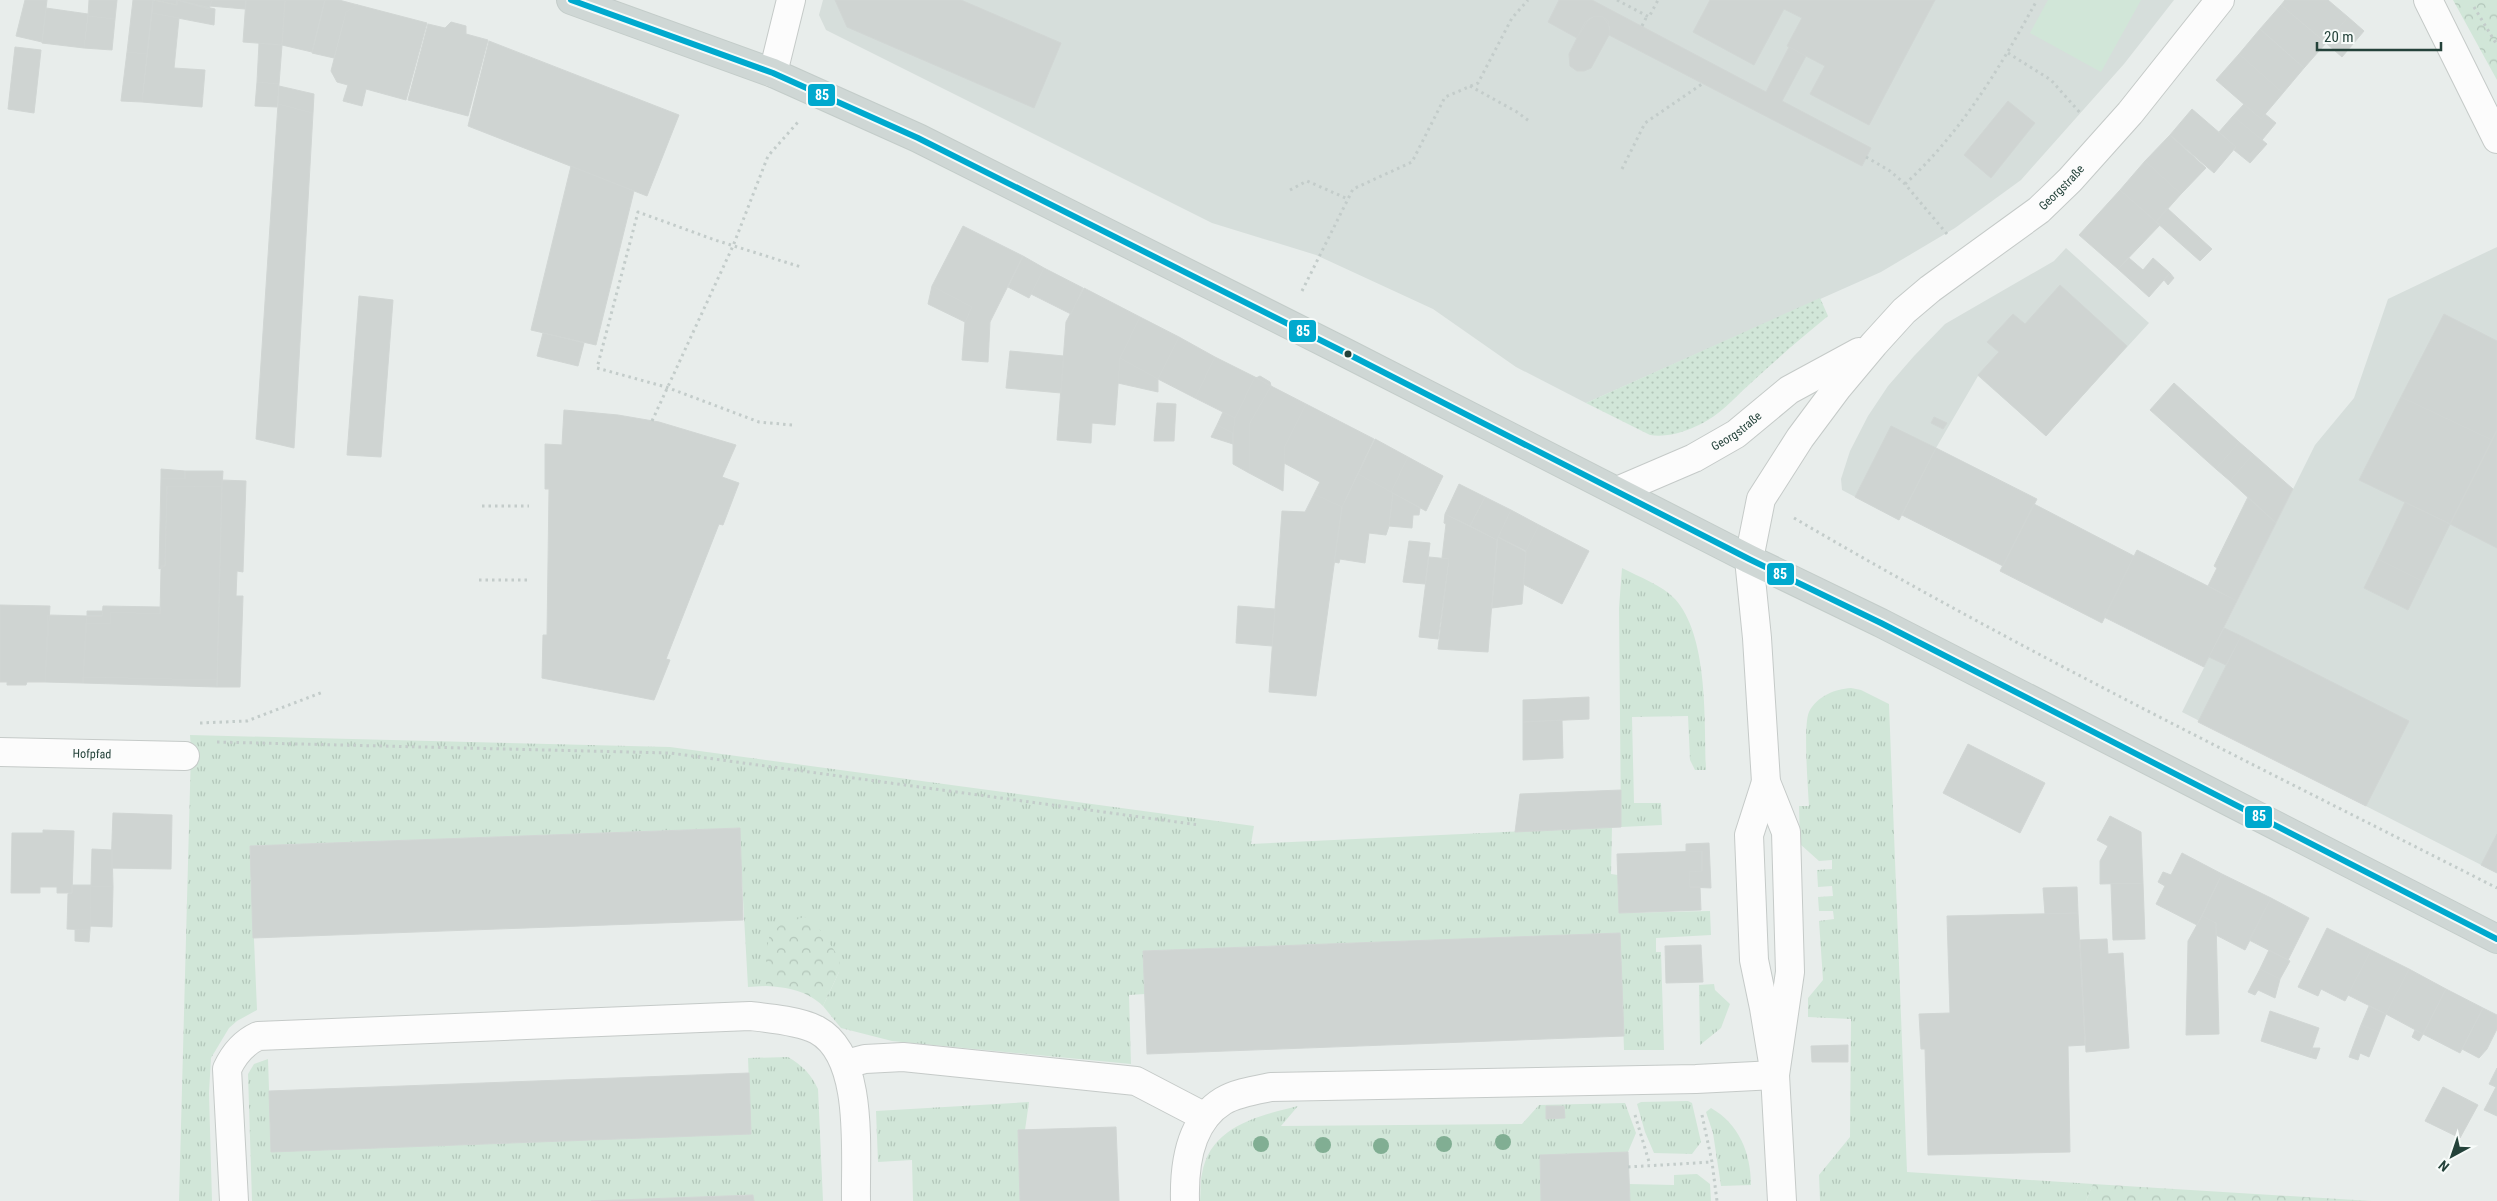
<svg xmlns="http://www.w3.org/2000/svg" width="2497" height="1201" viewBox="0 0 2497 1201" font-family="'Roboto Condensed',sans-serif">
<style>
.built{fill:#d6dedb}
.grass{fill:url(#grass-tufts)}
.forest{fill:url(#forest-crowns)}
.park{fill:url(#park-dots)}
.garden{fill:#d1e6d8}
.building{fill:#cfd4d2;stroke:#d1d6d4}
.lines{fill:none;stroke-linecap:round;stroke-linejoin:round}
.minor-casing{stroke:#c5cac8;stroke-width:30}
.major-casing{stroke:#c3ccc9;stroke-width:30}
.path{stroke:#c3ccca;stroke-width:3;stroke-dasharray:2.5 4;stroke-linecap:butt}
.minor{stroke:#fcfcfc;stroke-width:28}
.major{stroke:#cfd7d5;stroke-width:28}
.bus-1-casing{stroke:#f7fbf9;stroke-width:10}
.bus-1{stroke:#00a9ce;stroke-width:6}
.tree{fill:#81ae93}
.bus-dot{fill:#24423a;stroke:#f7fbf9;stroke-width:2}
.labels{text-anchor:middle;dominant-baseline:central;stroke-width:5;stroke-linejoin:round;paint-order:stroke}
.street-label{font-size:12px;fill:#24423a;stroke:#f7fbf9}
.line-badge{stroke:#f7fbf9;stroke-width:2}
.badge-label{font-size:14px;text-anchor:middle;font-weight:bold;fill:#fff}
</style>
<defs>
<pattern id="grass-tufts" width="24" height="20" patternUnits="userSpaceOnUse" patternTransform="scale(1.25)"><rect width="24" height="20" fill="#d1e6d8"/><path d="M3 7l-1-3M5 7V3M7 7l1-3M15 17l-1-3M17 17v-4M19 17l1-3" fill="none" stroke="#b3c6ba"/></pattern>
<pattern id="forest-crowns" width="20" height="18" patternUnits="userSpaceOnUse" patternTransform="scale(1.25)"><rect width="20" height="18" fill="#d1e6d8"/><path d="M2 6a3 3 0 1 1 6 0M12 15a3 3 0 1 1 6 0" fill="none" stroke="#b3c6ba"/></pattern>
<pattern id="park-dots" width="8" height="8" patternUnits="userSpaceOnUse" patternTransform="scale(1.25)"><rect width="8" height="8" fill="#d1e6d8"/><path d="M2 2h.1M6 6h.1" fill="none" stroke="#b3c6ba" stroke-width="1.8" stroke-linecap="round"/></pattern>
</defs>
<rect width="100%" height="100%" fill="#e8edeb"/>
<path class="built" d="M823 0H2174L2124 64 2021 180 1955 228 1881 272 1586 403 1516 367 1433 309 1316 255 1212 223 826 30 819 15Z
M2497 247V873L2182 712 2315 445 2354 398 2388 299Z
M2066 248 2149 323 2046 436 1978 376 1936 448 1899 520 1842 490 1841 479 1850 451 1868 416 1888 386 1914 356 1945 324 2054 261Z"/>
<path class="grass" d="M1622 568C1639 577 1662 585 1675 599 1709 637 1704 722 1706 770H1695L1690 760 1688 716 1632 717 1634 803H1661L1662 825 1621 827 1619 608Z
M1851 688 1861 690 1889 704 1907 1172 2093 1184 2086 1201H1820L1819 1175 1850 1137 1851 1019 1808 1017V998L1823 980 1819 921 1834 919 1833 911H1819L1818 897 1833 896 1832 886 1818 887 1817 870 1832 869V860L1819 861 1800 844 1799 806H1809C1808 788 1803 725 1809 712 1817 696 1835 689 1851 688Z
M190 735 670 747 1254 826 1251 844 1612 827 1611 874 1618 875 1619 913 1710 911 1711 935 1656 938V952H1661L1664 1050H1624L1620 933 1144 951 1145 994 1129 995 1131 1064 892 1041 841 1028 823 1006 839 972 766 954V986L748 987 739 828 250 846 257 1010 237 1021 229 1028 211 1058 209 1093 212 1201H179L191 750Z
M1714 984 1715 990 1730 1004 1721 1028 1700 1045 1699 985Z
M788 1057C803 1066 811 1074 818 1089L823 1201H754L753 1195 591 1201H252L248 1074 254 1064 268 1059 271 1151 751 1133 748 1058Z
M1688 1101 1692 1103 1701 1142 1692 1154 1654 1153 1645 1132 1637 1104 1641 1102Z
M1029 1102 1025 1130H1018L1020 1201H913L912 1160 878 1162 876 1111Z
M1625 1103 1636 1133 1628 1152 1540 1155 1541 1201H1200C1201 1192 1200 1182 1202 1174 1210 1126 1258 1116 1298 1106L1281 1126 1522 1124 1539 1105Z
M1711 1108C1739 1124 1751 1153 1751 1185L1721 1186 1713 1133 1706 1112Z
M1697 1174 1710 1184 1711 1201H1630L1629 1184 1674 1185V1175Z"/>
<path class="forest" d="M2453 0H2497V80Z
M805 917 821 931 840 959 839 972 823 1006C808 991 787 987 766 986V954L770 933 786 921Z
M2093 1184 2372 1201H2086Z"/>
<path class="park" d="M1820 298 1828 316C1802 337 1777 359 1752 382 1738 394 1725 410 1708 420 1691 430 1670 438 1650 435L1586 403Z"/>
<path class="garden" d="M2048 0H2141L2101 72 2030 33Z"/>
<path class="building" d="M25 0H47L42 42 16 36Z
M89 0H117L115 19 88 16Z
M133 0H153L147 54 127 52Z
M153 0 177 5V0L215 9 214 25 152 13Z
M155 0H212L209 9 177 0V5Z
M212 0H246L245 9 210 6Z
M246 0H285L282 45 243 42Z
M285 0H325L312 52 282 45Z
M325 0H339L358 5 346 12 334 58 312 53Z
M835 0H961L1061 43 1034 108 847 27Z
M1559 0H1592L1766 92 1789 47 1806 56 1782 101 1871 148 1862 166 1609 35 1610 27 1603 17 1595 16 1589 19 1577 38 1548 22Z
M1710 0H1935L1869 125 1810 94 1825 66 1787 46 1802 18 1784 9 1754 65 1693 32Z
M2285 0H2328L2348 17 2326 43 2281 5Z
M358 5 427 23 406 100 366 89 362 106 343 101 348 85 337 82 331 71 346 12Z
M2281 5 2326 43 2304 68 2260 29Z
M46 8 88 14 84 48 42 43Z
M152 13 179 18 174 68 205 70 202 107 142 102Z
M88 16 115 19 112 50 84 48Z
M1595 16 1603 17 1608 21 1610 33 1591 68 1584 71H1577L1570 66 1569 54 1585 22Z
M2348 17 2364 31 2342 57 2326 43Z
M451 22 466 26V34L488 40 468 116 408 100 428 24 445 28Z
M2260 29 2304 68 2283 93 2239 54Z
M489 41 679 115 647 196 468 126Z
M259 43 282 45 279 84 257 82Z
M15 47 41 50 34 113 8 109Z
M127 52 147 54 142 102 121 101Z
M2239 54 2283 93 2261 119 2216 80Z
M257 82 279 84 277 107 255 106Z
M279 86 314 94 313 113 278 104Z
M2008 101 2035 123 1991 178 1964 155Z
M278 104 313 113 294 448 256 439Z
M2244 104 2261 119 2265 114 2276 123 2262 140 2233 116Z
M2192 109 2236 147 2214 173 2170 135Z
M2233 116 2267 144 2250 163 2234 150 2236 147 2219 132Z
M2170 135 2206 168 2181 194 2145 161Z
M2145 161 2181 194 2156 222 2120 190Z
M571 166 634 191 596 345 531 330Z
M2120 190 2160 225 2118 269 2079 235Z
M2167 208 2212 249 2200 261 2156 222Z
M963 226 1023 256 990 322 988 362 962 360 965 322 972 307 932 286Z
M1023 256 1044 268 1029 298 1008 287Z
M2129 258 2143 270 2153 258 2170 273 2149 297 2118 269Z
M1044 268 1083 288 1071 314 1031 294Z
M2170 273 2174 278 2168 285 2164 280Z
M2060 285 2127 346 2046 436 1978 375 1999 352 1987 342 2013 314 2025 324Z
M932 286 972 307 965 322 928 304Z
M1084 288 1140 317 1120 358 1115 425 1092 423 1091 443 1057 440 1066 322Z
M359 296 393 300 381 457 347 455Z
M2444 314 2497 341V430L2492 440 2401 397Z
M1140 317 1179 337 1158 379 1120 358Z
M543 333 584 343 578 366 537 356Z
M1179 337 1215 357 1195 398 1158 379Z
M1010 351 1064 356 1061 393 1006 388Z
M1215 357 1255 377 1235 418 1195 398Z
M1120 358 1158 379V392L1118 383Z
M1260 376 1270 382 1271 386 1256 378Z
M1255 377 1271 386 1250 423 1249 473 1233 464V433L1235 418Z
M2174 383 2239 442 2216 469 2150 410Z
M1271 386 1306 404 1285 446 1283 491 1249 473 1250 423Z
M2401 397 2492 440 2450 524 2359 480Z
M1157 403 1176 404 1174 441H1154Z
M1306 404 1374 439 1342 507 1314 494 1320 482 1284 463 1285 446Z
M564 410 618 415 659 422 736 445 722 477 739 483 723 525 719 524 666 659 670 660 654 700 542 678 543 635H547L549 489H545V444L562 445Z
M1223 412 1235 418 1233 433 1217 425Z
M1934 417 1947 423 1943 429 1931 423Z
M1217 425 1233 433V444L1211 437Z
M1891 426 1936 448 1899 520 1855 497Z
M2497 430V548L2450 524Z
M1375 439 1408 457 1391 492 1358 474Z
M2239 442 2253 454 2230 481 2216 469Z
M1936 448 2037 499 2003 566 1902 515Z
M2253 454 2293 489 2276 523 2230 481Z
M1408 457 1443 476 1426 511 1391 492Z
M161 469 185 471V479L161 478Z
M185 471H223L222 487 167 486 165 566 159 569 161 478 185 479Z
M1358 474 1393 493 1389 526 1386 535 1369 533 1365 563 1340 559 1339 563 1334 562 1342 507Z
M222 480 246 481 243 572 237 571 236 596H243L240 687H217Z
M1459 484 1485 497 1470 526 1445 514Z
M167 486 222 487 217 680 83 677 86 623 110 624 111 612 160 614 161 569V566H165Z
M1393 493 1420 508 1419 515H1413L1412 528 1389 526Z
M1314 494 1342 507 1316 696 1269 692 1282 511 1305 512Z
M1485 497 1511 510 1497 540 1470 526Z
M2248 497 2276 523 2237 601 2208 586 2217 568 2214 566Z
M2405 502 2450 524 2422 581 2378 559Z
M2034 504 2134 556 2102 623 2000 571Z
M1511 510 1539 525 1526 551 1498 537Z
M1445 514 1497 540 1488 652 1438 649 1449 559 1442 558 1446 524 1444 523Z
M1539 525 1589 551 1562 604 1523 584 1526 551Z
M1498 537 1526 552 1522 604 1492 608Z
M1409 541 1430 543 1425 584 1403 582Z
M2137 550 2237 601 2204 667 2104 617Z
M1429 557 1449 559 1438 639 1419 637Z
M2378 559 2422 581 2408 610 2364 588Z
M0 605 50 606 45 682H27L26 685H7V682H0Z
M103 606 160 607V614L111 612 110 624 86 623 87 616H102Z
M1238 606 1275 609 1272 646 1236 643Z
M87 611H103L102 616H87Z
M48 615 87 616 83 683 45 682Z
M2224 628 2241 636 2226 665 2209 657Z
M2241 636 2409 721 2366 806 2198 722Z
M83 677 217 680V687L83 683Z
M1589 697V719L1523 722V700Z
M1562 720 1563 758 1523 760V722Z
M1968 744 2045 783 2020 833 1943 793Z
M1621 790V827L1515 832 1520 794Z
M113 813 172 815 171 869 111 868Z
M2110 816 2141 832 2143 883 2100 884V861L2108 846 2097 840Z
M740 828 743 920 253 938 250 846Z
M43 830 74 831 72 893H57V887H40V893H11L12 833H43Z
M2497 834V873L2481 865Z
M1709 843 1711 888 1690 887 1689 872 1702 871V851L1686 852V844Z
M92 849 112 850 113 887 91 886Z
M1702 851V871L1689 872 1690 887H1700L1701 910 1619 913 1617 854Z
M2182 853 2222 874 2197 925 2156 904 2165 886 2158 882 2163 872 2171 875Z
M2222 874 2271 898 2245 950 2216 935V923L2202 916Z
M2143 883 2145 939 2113 940 2111 884Z
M72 885H91L90 930 67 929 68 894 72 893Z
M91 886 113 887 112 927 90 926Z
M2077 887 2078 913 2045 914 2043 888Z
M2271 898 2309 918 2288 960 2249 940Z
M2078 913 2085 1045 2068 1046 2070 1152 1928 1155 1925 1049H1921L1919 1014 1950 1013 1947 916Z
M2202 916 2216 923 2219 1034 2186 1035 2188 941Z
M2327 928 2371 950 2345 1001 2321 989 2318 996 2298 987Z
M75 929 90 930 89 942 75 941Z
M1620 933 1624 1036 1147 1054 1143 951Z
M2107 939 2108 954 2123 953 2129 1048 2086 1052 2080 940Z
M1701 945 1703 982 1666 983 1665 946Z
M2269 950 2290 961 2280 979 2260 969Z
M2371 950 2409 969 2386 1014 2348 995Z
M2260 969 2280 979 2275 998 2258 990 2255 995 2248 992Z
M2409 969 2446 989 2423 1034 2386 1014Z
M2446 989 2483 1008 2460 1053 2423 1034Z
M2369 1006 2386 1014 2379 1032 2361 1025Z
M2483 1008 2497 1015V1029L2487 1049 2479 1058 2462 1049Z
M2270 1011 2319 1028 2309 1057 2261 1041Z
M2361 1025 2379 1032 2369 1057 2360 1053 2358 1060 2349 1057Z
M2415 1030 2423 1034 2419 1041 2412 1037Z
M1848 1045V1062H1812L1811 1046Z
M2312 1048H2320L2316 1059 2309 1057Z
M2497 1068V1116L2484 1110 2496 1087 2489 1084Z
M749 1073 751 1134 271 1152 269 1091Z
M2443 1087 2478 1105 2460 1138 2425 1121Z
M1546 1106H1564L1565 1118 1546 1119Z
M1116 1127 1119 1201H1020L1018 1130Z
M1628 1152 1630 1201H1541L1540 1155Z
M753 1195 754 1201H591Z"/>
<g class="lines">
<defs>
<g id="minor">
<path d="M2428 0 2497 139"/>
<path d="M773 73 791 0"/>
<path id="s1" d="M1617 491 1694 458 1736 434 1789 390 1859 352"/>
<path id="s2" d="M0 752 185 756"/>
<path d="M1766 782 1749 835 1754 960 1764 1008 1775 1075 1782 1201"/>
<path d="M846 1064 865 1059 903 1057 1136 1081 1205 1117"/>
<path id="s3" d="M1775 1075 1790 972 1786 832 1766 782 1757 638 1749 559 1761 499 1800 438 1838 387 1874 344 1904 311 1930 289 2039 210 2070 180 2130 113 2220 0"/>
<path d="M234 1201 227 1069C234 1054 243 1043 258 1036L750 1016C769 1018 800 1021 817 1030 865 1056 855 1153 856 1201"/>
<path d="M1185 1201C1184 1165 1189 1122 1223 1101 1236 1093 1256 1090 1271 1087L1696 1079 1775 1075"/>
</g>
<path id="major" d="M571 0 773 73 918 138 1344 352 1749 559 1881 623 2497 939"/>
</defs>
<use href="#minor" class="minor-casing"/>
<use href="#major" class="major-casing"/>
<path class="path" d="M1617 0 1649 17 1658 0
M2474 7 2497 45
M1642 26 1647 16
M2008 53 2051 80 2082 115
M1470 86 1517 112 1529 121
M1866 157 1890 171 1905 184 1947 234
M1622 169 1645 123 1702 84
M1905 184C1961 133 2001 66 2037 0
M1290 190 1307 181 1348 199
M1302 291 1353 189 1412 162 1445 97 1478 83 1512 18 1528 0
M652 421 733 246 768 156 798 122
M792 425 759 422 666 387 597 368 638 212 715 240 801 267
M482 506H529
M1794 518C2022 652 2261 768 2497 888
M479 580H528
M200 723 247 721 323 692
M217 742 670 753 1199 825
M1635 1115 1650 1165
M1702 1115 1712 1162 1717 1201
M1628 1167 1712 1162"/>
<use href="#minor" class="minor"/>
<use href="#major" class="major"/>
<defs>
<path id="bus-1" d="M571 0 773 73 918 138 1344 352 1749 559 1881 623 2497 939"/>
</defs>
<use href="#bus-1" class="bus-1-casing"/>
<use href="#bus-1" class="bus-1"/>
</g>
<g class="tree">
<circle cx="1503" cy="1142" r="8"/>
<circle cx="1261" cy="1144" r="8"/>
<circle cx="1444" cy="1144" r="8"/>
<circle cx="1323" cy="1145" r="8"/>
<circle cx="1381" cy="1146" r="8"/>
</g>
<circle class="bus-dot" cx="1348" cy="354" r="4.5"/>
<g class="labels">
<g class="street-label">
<text stroke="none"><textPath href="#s3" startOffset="1020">Georgstraße</textPath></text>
<text stroke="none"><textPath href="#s1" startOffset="134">Georgstraße</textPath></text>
<text stroke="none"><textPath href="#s2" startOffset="92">Hofpfad</textPath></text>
</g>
</g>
<g class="line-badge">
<rect x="807" y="83" width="29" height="24" rx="5" fill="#00a9ce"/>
<rect x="1288" y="319" width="29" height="24" rx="5" fill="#00a9ce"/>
<rect x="1766" y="562" width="29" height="24" rx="5" fill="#00a9ce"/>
<rect x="2244" y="805" width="29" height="24" rx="5" fill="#00a9ce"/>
</g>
<g class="badge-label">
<text x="822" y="100">85</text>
<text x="1303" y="336">85</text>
<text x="1780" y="579">85</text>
<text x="2259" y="821">85</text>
</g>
<g transform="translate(2452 1156) rotate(220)" stroke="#f7fbf9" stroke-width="4" paint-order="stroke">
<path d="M0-4L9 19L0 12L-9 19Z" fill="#24423a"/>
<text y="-8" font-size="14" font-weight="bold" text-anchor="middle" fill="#24423a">N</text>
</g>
<path d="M2317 42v8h124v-8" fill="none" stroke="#24423a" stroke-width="2.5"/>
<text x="2324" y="42" font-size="15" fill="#24423a" stroke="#f7fbf9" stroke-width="4" paint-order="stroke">20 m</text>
</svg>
